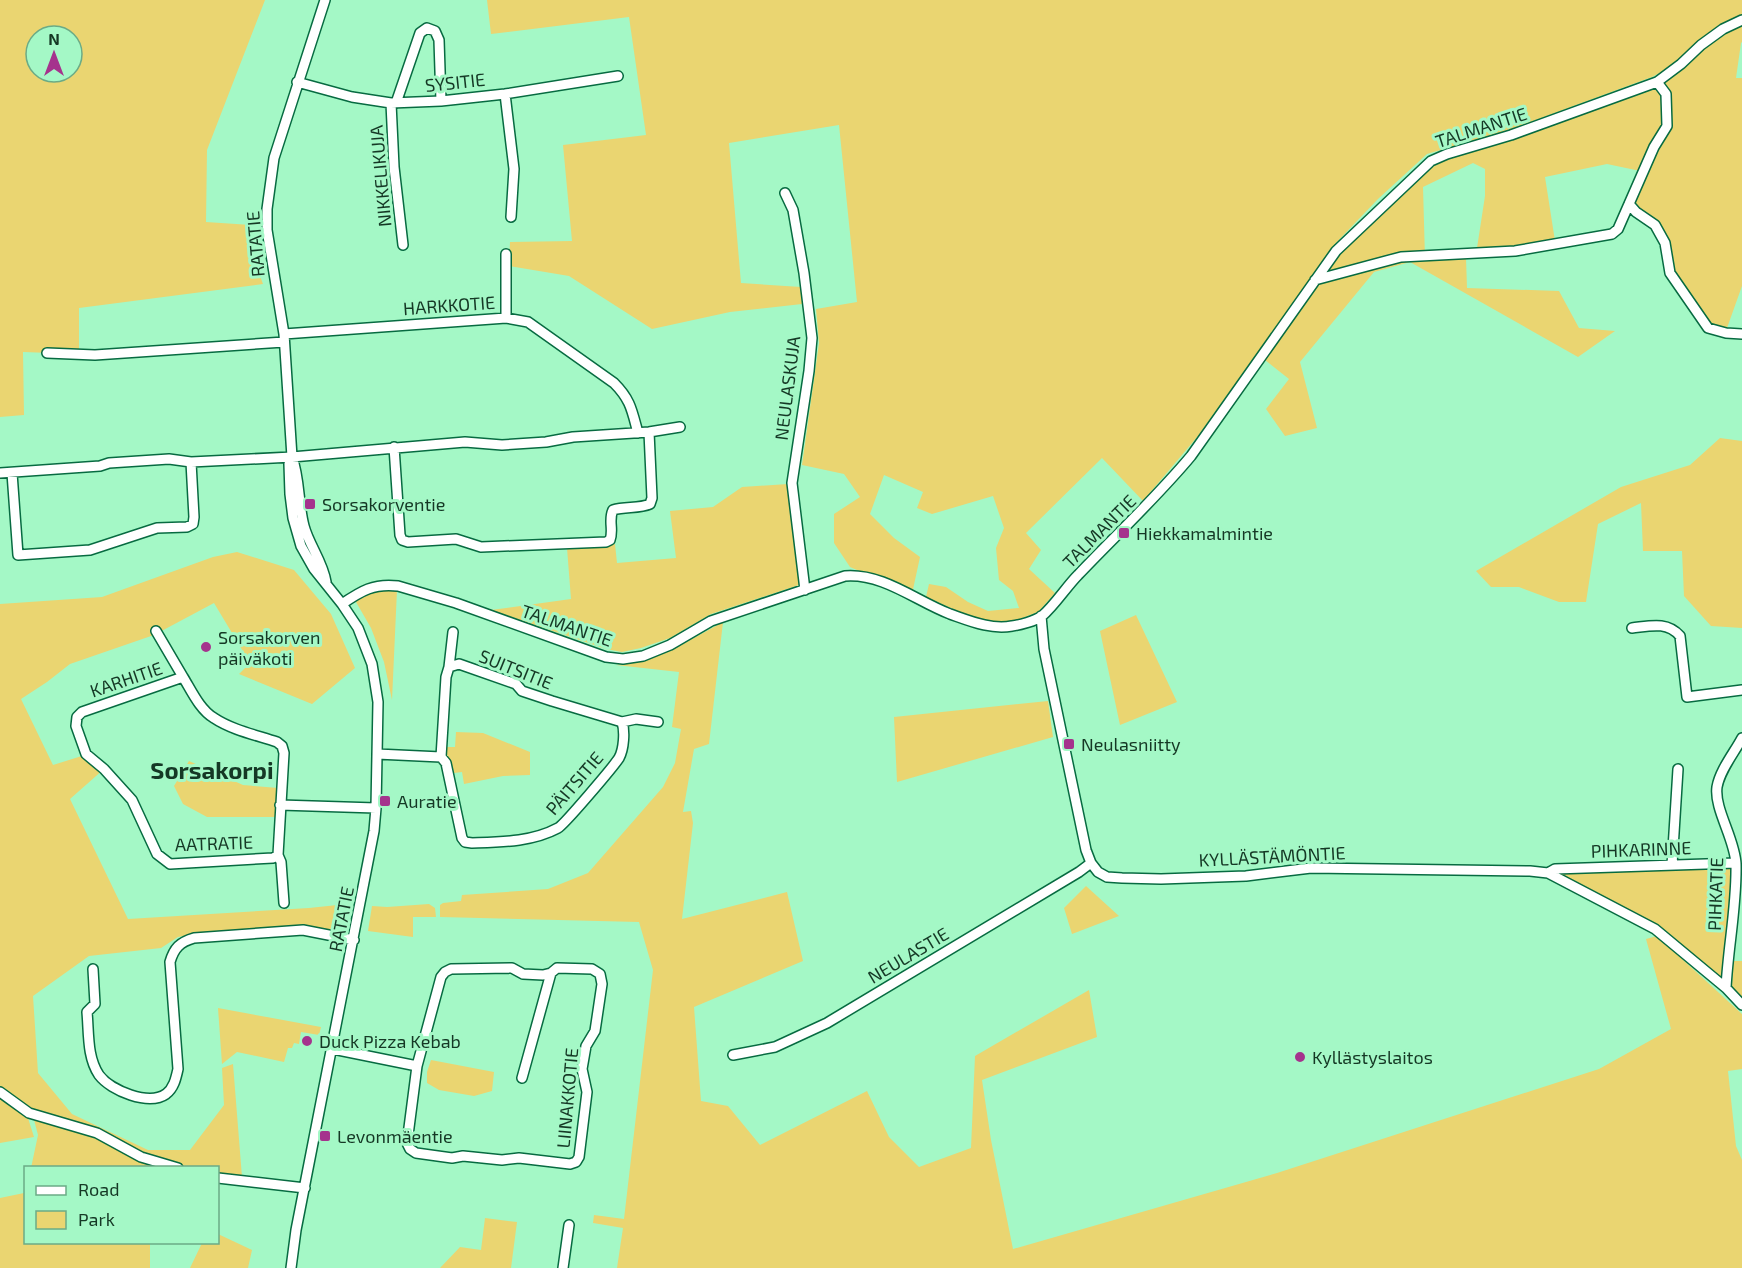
<svg xmlns="http://www.w3.org/2000/svg" width="1742" height="1268" viewBox="0 0 1742 1268" font-family="'Exo 2',sans-serif">
<style>
.green{fill:#ead571;fill-rule:evenodd}
.lines{fill:none;stroke-linecap:round;stroke-linejoin:round}
.minor-casing{stroke:#076b41;stroke-width:12}
.minor{stroke:#fff;stroke-width:9}
.poi-dot{fill:#a5338d;stroke:#a4f8c6;stroke-width:2}
.labels{text-anchor:middle;dominant-baseline:central;stroke-width:6;stroke-linejoin:round;paint-order:stroke}
.street-label{font-size:18px;fill:#153825;stroke:#a4f8c6}
.poi-label{font-size:18px;fill:#153825;stroke:#a4f8c6;text-anchor:start}
.district-label{font-size:24px;font-weight:bold;fill:#153825;stroke:#a4f8c6}
</style>
<rect width="100%" height="100%" fill="#a4f8c6"/>
<path class="green" d="M0 0H265L207 150 206 222 251 225 253 257 263 284 79 308V354L23 352 24 415 0 417ZM36 36H72V72H36Z
M487 0H1742V17L1678 63 1652 77 1511 129 1427 154 1378 199 1334 245 1198 436 1143 501 1102 458 1026 533 1041 550 1029 569 1055 593 1038 612 1014 621 999 624 964 614 926 597 929 584 946 587 968 602 988 611 1019 608 1013 591 999 580 996 548 1004 528 993 496 932 514 917 508 923 492 884 475 870 514 894 538 920 557 912 594 850 567 834 543V514L860 497 844 474 802 465 819 343 816 309 857 302 839 125 729 143 741 283 801 287 802 304 730 312 652 329 569 276 509 266 510 242 572 241 563 145 646 135 629 17 491 34Z
M1742 23V42L1741 43 1736 78H1742V286L1727 328 1708 324 1672 272 1668 241 1632 204 1645 172 1607 164 1545 177 1555 241 1514 247 1477 248 1485 196V169L1473 163 1423 187 1425 258H1466L1467 288 1559 291 1579 328 1615 331 1578 357 1410 262 1374 272 1300 362 1317 428 1285 436 1266 409 1289 379 1265 360 1340 254 1437 163 1464 153 1523 135 1655 89 1723 32Z
M1720 438 1742 441V628L1711 626 1684 596 1682 551H1643L1641 503 1598 524 1586 602H1559L1519 587H1491L1476 571 1621 487 1690 465Z
M788 484 799 585 711 614 670 638 641 648 622 652 606 649 491 610 571 599 567 548 615 544 617 563 676 558 670 511 713 507 742 487Z
M237 552 294 570 331 614 355 668 312 704 239 674 250 663 214 603 154 635 70 664 47 682 21 699 53 765 85 755 104 769 70 799 128 919 309 908 347 904 341 934H193L178 937 161 948 89 956 33 996 38 1073 72 1114 148 1150H190L224 1105 222 1068 233 1064 242 1177 218 1176V1168L185 1167 142 1155 97 1131 27 1115 34 1137 0 1143V604L102 597 213 557Z
M380 589 397 590 392 700 384 662 371 628 356 602 357 600 370 591Z
M1136 615 1177 702 1120 725 1100 631Z
M723 622 709 744 694 749 683 812 691 811 693 823 682 919 787 892 803 961 694 1007 701 1101 728 1106 760 1145 867 1091 889 1137 919 1167 971 1148 975 1056 1089 990 1097 1037 982 1080 991 1140 1013 1249 1277 1173 1599 1069 1671 1029 1646 939 1657 936 1742 1014V1069L1728 1071 1736 1146 1742 1160V1268H617L623 1228 593 1223 594 1215 624 1219 653 970 639 922 440 917V905L443 903 461 901 462 895 548 889 588 873 663 787 675 763 681 729 672 727 679 672 616 665 650 659 674 649Z
M1048 701 1053 737 897 782 894 717Z
M456 732 483 733 530 752V775L503 776 464 784 462 772 454 773C452 762 446 759 446 747H455Z
M189 761 243 785 278 788 276 817H207L183 804 174 786Z
M1733 865 1723 981 1660 926 1561 874 1643 868Z
M1086 886 1119 916 1072 934 1064 908Z
M429 904 435 908 436 917H413V937L368 931 372 906 387 907Z
M1733 961H1742V998L1732 988Z
M218 1008 321 1027 319 1035 301 1032 299 1044 294 1043 292 1048H288L284 1062 237 1052 222 1064Z
M431 1060 494 1072 492 1091 474 1096 439 1090 427 1083V1072Z
M33 1116 96 1135 166 1168H31L38 1135Z
M25 1188 26 1242 150 1243V1268H0V1198L24 1193Z
M485 1218 517 1222 511 1268H440L460 1247 481 1250Z
M218 1234 252 1250 248 1268H190L202 1243 218 1242Z"/>
<g class="lines">
<defs>
<path id="minor" d="M325 0 274 158 267 209V230L284 334 292 457C300 479 298 503 304 526 309 545 323 562 326 582
M297 82 352 97 391 103 441 101 505 94 618 76
M505 94 514 169 511 217
M391 103 394 167 403 245
M396 103 420 33 427 28 435 31 439 40 441 101
M785 193 793 210 804 273 812 338 809 371 792 483 805 590
M1629 204 1636 212 1655 225 1665 243 1670 273 1708 328 1726 333 1742 334
M506 254V318
M1315 280 1401 257 1515 251 1612 234 1618 229 1654 147 1667 126 1666 94 1657 82
M284 334 506 318 528 322 614 383C631 400 632 411 638 433
M47 353 95 355 284 342
M394 447 400 535 402 540 408 542 456 539 481 547 606 542 610 540C614 530 608 520 613 510 625 506 639 509 650 504L652 498 649 432
M0 473 100 466 109 463 169 459 191 462 292 457 465 442 502 445 546 442 573 437 649 432 680 427
M12 473 18 555 90 550 157 528 187 527 193 524 194 517 191 462
M342 604C361 591 374 583 398 586L456 603 606 657 623 659 643 656 670 645 711 621 845 576C883 573 916 601 950 614 970 621 991 630 1012 626 1020 625 1035 621 1042 616 1054 606 1067 586 1078 575 1116 535 1156 498 1191 456L1336 251 1431 161 1447 154 1511 135 1657 82 1681 64 1701 45 1723 29 1742 20
M1041 616 1044 649 1086 850 1091 863 1098 872 1107 877 1122 878 1161 879 1246 876 1311 868 1530 871 1548 873 1655 929 1726 988 1742 1005
M1632 628C1650 626 1667 621 1680 636L1687 697 1742 690
M156 631 183 677
M449 667 453 632
M183 677C191 690 200 710 214 718 232 730 256 735 277 742L282 746 284 753 278 855 273 858 170 864 157 854 132 800 104 769 86 754 76 726 77 717 82 712Z
M377 754 441 757
M441 757 446 763 462 838 465 842 472 843C501 842 532 842 558 828 564 825 614 766 619 758 624 749 625 731 622 722
M441 757 446 677 449 667 459 664 516 684 522 691 552 701 622 722 636 719 658 722
M280 805 376 808
M278 855 281 862 284 903
M1672 865 1678 769
M1548 873 1555 869 1736 863
M512 968 523 974 543 975 551 973 557 968 592 969 600 974 602 984 595 1031 586 1046 582 1069 587 1092 579 1157 576 1162 570 1164 519 1158 502 1160 463 1156 452 1158 416 1153 410 1149 407 1143 417 1066 441 977 445 972 451 969Z
M93 969 95 1004 87 1012C89 1034 87 1057 99 1075 111 1091 149 1106 166 1094 174 1088 176 1078 178 1069L170 962C174 948 180 942 194 938L303 930 354 940
M1726 988C1728 947 1737 905 1736 864 1735 839 1714 809 1717 787 1720 770 1734 753 1742 738
M333 1049 417 1066
M733 1055 775 1047 827 1023 1079 872 1091 863
M522 1078 551 973
M0 1092 29 1113 97 1133 141 1157 178 1168
M218 1178 305 1188
M291 1268 296 1230 374 831 376 808 378 702 372 664 358 628 342 604 314 569 301 546 293 518 290 494 289 464 292 457
M563 1268 569 1225"/>
</defs>
<use href="#minor" class="minor-casing"/>
<use href="#minor" class="minor"/>
</g>
<g class="poi-dot">
<rect x="304" y="498" width="12" height="12" rx="3"/>
<rect x="1118" y="527" width="12" height="12" rx="3"/>
<circle cx="206" cy="647" r="6"/>
<rect x="1063" y="738" width="12" height="12" rx="3"/>
<rect x="379" y="795" width="12" height="12" rx="3"/>
<circle cx="307" cy="1041" r="6"/>
<circle cx="1300" cy="1057" r="6"/>
<rect x="319" y="1130" width="12" height="12" rx="3"/>
</g>
<g class="labels">
<g class="street-label">
<text transform="translate(455 82) rotate(-6)">SYSITIE</text>
<text transform="translate(1481 127) rotate(-18)">TALMANTIE</text>
<text transform="translate(380 176) rotate(-95)">NIKKELIKUJA</text>
<text transform="translate(255 244) rotate(-95)">RATATIE</text>
<text transform="translate(449 305) rotate(-4)">HARKKOTIE</text>
<text transform="translate(787 388) rotate(-83)">NEULASKUJA</text>
<text transform="translate(1099 531) rotate(-45)">TALMANTIE</text>
<text transform="translate(567 625) rotate(19)">TALMANTIE</text>
<text transform="translate(516 669) rotate(22)">SUITSITIE</text>
<text transform="translate(126 679) rotate(-19)">KARHITIE</text>
<text transform="translate(574 783) rotate(-49)">PÄITSITIE</text>
<text transform="translate(214 843) rotate(-2)">AATRATIE</text>
<text transform="translate(1641 849) rotate(-2)">PIHKARINNE</text>
<text transform="translate(1272 856) rotate(-3)">KYLLÄSTÄMÖNTIE</text>
<text transform="translate(1715 894) rotate(-88)">PIHKATIE</text>
<text transform="translate(341 919) rotate(-79)">RATATIE</text>
<text transform="translate(908 955) rotate(-31)">NEULASTIE</text>
<text transform="translate(567 1098) rotate(-85)">LIINAKKOTIE</text>
</g>
<g class="poi-label">
<text x="322" y="504">Sorsakorventie</text>
<text x="1136" y="533">Hiekkamalmintie</text>
<text x="218" y="637">Sorsakorven<tspan x="218" dy="21">päiväkoti</tspan></text>
<text x="1081" y="744">Neulasniitty</text>
<text x="397" y="801">Auratie</text>
<text x="319" y="1041">Duck Pizza Kebab</text>
<text x="1312" y="1057">Kyllästyslaitos</text>
<text x="337" y="1136">Levonmäentie</text>
</g>
<g class="district-label">
<text x="212" y="769">Sorsakorpi</text>
</g>
</g>
<rect x="24" y="1166" width="195" height="78" fill="#a4f8c6" stroke="#6bab86" stroke-width="1.5"/>
<rect x="36" y="1186" width="30" height="9" fill="#ffffff" stroke="#6bab86" stroke-width="1.5"/>
<text x="78" y="1196" font-size="18" fill="#153825">Road</text>
<rect x="36" y="1211" width="30" height="18" fill="#ead571" stroke="#6bab86" stroke-width="1.5"/>
<text x="78" y="1226" font-size="18" fill="#153825">Park</text>
<g transform="translate(54 54)"><circle r="28" fill="#a4f8c6" stroke="#6bab86" stroke-width="1.5"/>
<path d="M0-4.5L10 22L0 15L-10 22Z" fill="#a5338d"/>
<text y="-9" font-size="16" font-weight="bold" text-anchor="middle" fill="#153825">N</text>
</g>
</svg>
